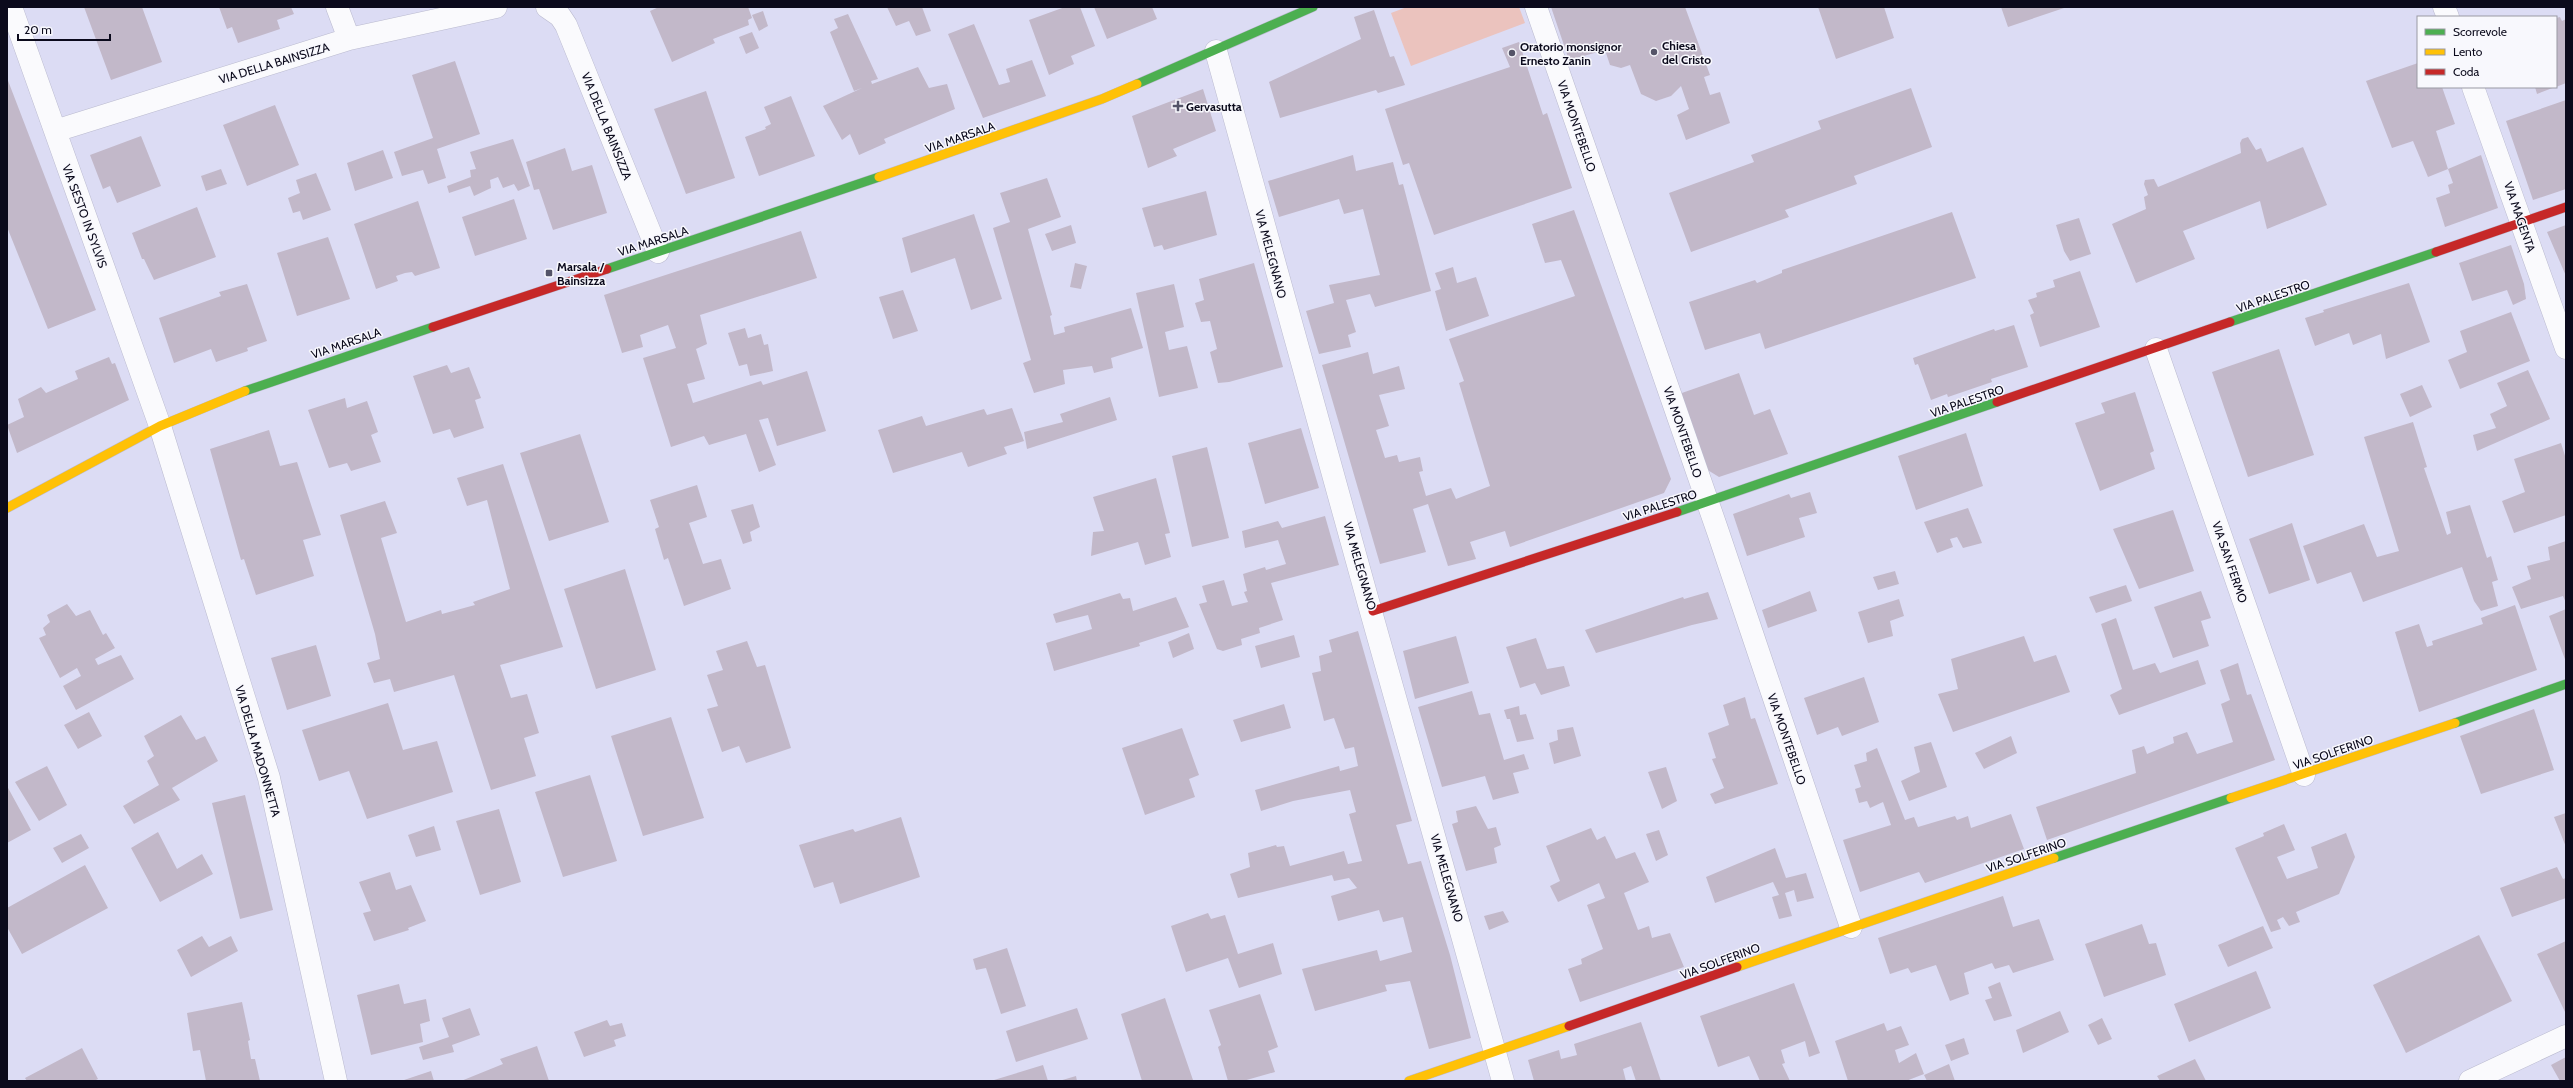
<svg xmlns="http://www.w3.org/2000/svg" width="2573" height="1088" viewBox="0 0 2573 1088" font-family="Cabin,sans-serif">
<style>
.green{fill:#ebc3be}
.building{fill:#c2b8c9}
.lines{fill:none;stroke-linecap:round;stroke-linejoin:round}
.street-casing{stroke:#babacf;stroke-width:23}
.fast-casing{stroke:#babacf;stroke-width:10}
.slow-casing{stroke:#babacf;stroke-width:10}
.jam-casing{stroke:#babacf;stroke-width:10}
.street{stroke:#fafafd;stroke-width:22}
.fast{stroke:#4caf50;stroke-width:9}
.slow{stroke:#ffc107;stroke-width:9}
.jam{stroke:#c62828;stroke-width:9}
.poi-dot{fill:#545468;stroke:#f8f8fd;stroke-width:1.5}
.labels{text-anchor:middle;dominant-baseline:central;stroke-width:3;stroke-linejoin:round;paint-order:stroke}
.poi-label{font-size:12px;font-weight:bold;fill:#0b0a1c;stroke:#f8f8fd;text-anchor:start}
.street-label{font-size:12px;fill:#0b0a1c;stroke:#f8f8fd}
</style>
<rect width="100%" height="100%" fill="#dcdcf4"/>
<path class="green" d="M1407 7H1519L1525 23 1411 66 1391 13Z"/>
<path class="building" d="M84 7H142L162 62 111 80Z
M219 7H291L294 14 277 20 280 29 238 43 232 27 227 29Z
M659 7H748L752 18 748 20 749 25 713 39 715 43 672 62 650 11Z
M887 7H922L931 31 916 36 909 21 896 26Z
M1065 7H1080L1095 46 1071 56 1074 64 1049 75 1029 20Z
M1094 7H1152L1157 19 1107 39Z
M1551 7H1685L1710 75 1704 77 1710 95 1720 92 1730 123 1686 140 1677 115 1689 109 1681 86 1671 96 1656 101 1641 94 1630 65 1621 68 1610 65 1605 50 1569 60Z
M1818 7H1884L1894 38 1836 59Z
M2001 7H2067L2008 27Z
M1374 10 1390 57 1394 56 1405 85 1378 93 1376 90 1280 118 1269 82 1361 39 1354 17Z
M763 11 768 26 759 31 752 15Z
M848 14 878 79 871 81 872 84 918 67 929 88 947 84 955 109 884 139 886 143 859 155 850 134 842 140 823 106 862 88 854 91 830 32 838 28 834 19Z
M2560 17 2562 21 2566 19V83L2556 87V18Z
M974 24 999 85 1010 82 1006 69 1032 60 1046 96 983 118 948 34Z
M752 32 759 48 746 54 739 37Z
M1519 42 1543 115 1547 113 1572 188 1434 235 1409 163 1403 165 1385 109 1510 67 1502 48Z
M455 61 480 134 437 149 446 178 428 184 423 170 402 176 394 152 433 138 412 75Z
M2418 63V87H2442L2455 124 2436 131 2448 169 2428 177 2413 141 2392 148 2366 81Z
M7 78 96 310 48 329 7 227Z
M2535 87H2555L2537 94Z
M1911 88 1932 147 1854 176 1857 184 1785 210 1789 217 1691 252 1669 193 1754 162 1751 155 1821 129 1818 121Z
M1203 89 1216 131 1173 149 1177 156 1148 168 1132 116Z
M706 91 735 178 686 194 654 109Z
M791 96 815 156 759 176 745 137 766 129 765 127 771 124 764 107Z
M2566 100V189L2533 200 2506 121Z
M275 105 299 165 247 186 223 125Z
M141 136 161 186 117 203 110 186 103 189 90 155Z
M2248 137 2256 150 2261 148 2267 162 2303 147 2327 205 2267 229 2260 201 2183 231 2195 259 2136 283 2112 224 2146 209 2144 197 2148 195 2144 184 2145 180 2154 179 2158 187 2241 153 2240 143 2242 139Z
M513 139 530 186 518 191 514 184 503 188 498 177 490 180 491 188 474 196 470 186 449 193 447 186 471 177 470 170 476 169 470 152Z
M565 148 572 171 592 165 607 213 553 230 539 189 534 190 526 162Z
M383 150 393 178 355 191 347 163Z
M1353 155 1356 171 1393 162 1399 185 1403 184 1431 291 1375 307 1370 294 1346 300 1356 332 1348 335 1351 347 1319 354 1306 311 1334 303 1329 285 1380 275 1363 209 1344 214 1339 199 1279 217 1268 181Z
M2481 155 2498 208 2445 227 2436 198 2450 193 2448 185 2453 183 2448 169Z
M221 169 227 184 206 191 201 176Z
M316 173 331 210 303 220 300 211 293 213 288 198 300 193 296 180Z
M1047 178 1061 217 1028 229 1052 315 1050 316 1054 335 1065 332 1064 327 1131 308 1143 348 1111 358 1113 368 1094 373 1092 366 1063 370 1065 384 1034 393 1023 363 1031 360 993 228 1010 222 1000 193Z
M1206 191 1217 235 1164 250 1162 245 1154 247 1142 208Z
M514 199 527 239 475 256 462 217Z
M418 201 440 268 415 276 412 272 405 273 396 276 398 281 376 289 354 224Z
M197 207 216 257 154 280 144 259H142L132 233Z
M1574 210 1671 479 1664 493 1510 547 1505 531 1470 542 1476 559 1448 566 1428 504 1413 509 1426 552 1380 564 1322 365 1368 352 1373 374 1399 366 1405 389 1379 395 1389 426 1376 430 1385 458 1397 455 1399 462 1420 457 1423 471 1419 472 1426 496 1451 488 1456 499 1490 486 1459 383 1464 381 1449 339 1575 296 1561 260 1545 263 1532 224Z
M1952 212 1976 278 1765 349 1760 333 1705 350 1689 302 1755 280 1757 283 1782 273V270Z
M974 214 1002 299 971 310 955 258 911 273 902 238Z
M2079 218 2091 254 2070 261 2064 251 2056 225Z
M1071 225 1076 243 1052 251 1045 234Z
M2566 225V276L2547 232Z
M801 231 817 278 700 315 707 344 696 349 705 379 687 384 693 403 761 381 763 385 807 371 826 431 777 446 768 418 759 420 776 465 759 472 746 434 709 445 704 436 671 447 643 358 676 348 668 325 640 335 643 347 622 353 604 295Z
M328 237 350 299 297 316 277 253Z
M2511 245 2524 284 2526 299 2513 305 2507 290 2472 301 2459 263Z
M1075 263 1087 266 1081 289 1070 287Z
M1254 263 1283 367 1229 382 1218 383 1210 352 1217 349 1210 321 1201 322 1195 303 1204 300 1199 279Z
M1453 267 1457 283 1476 277 1489 316 1446 331 1435 291 1441 289 1435 273Z
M2080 271 2100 327 2040 347 2030 315 2034 313 2028 300 2037 297 2036 293 2055 287 2053 280Z
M2409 283 2430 342 2386 359 2381 334 2353 345 2349 333 2315 346 2305 318 2324 312 2323 310Z
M247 284 267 341 247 348 248 351 216 362 211 349 174 363 159 318 221 296 219 292Z
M1174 284 1184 327 1165 332 1169 350 1187 346 1198 388 1159 397 1136 293Z
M903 290 918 331 893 339 879 297Z
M2511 312 2530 361 2460 389 2448 360 2467 352 2460 331Z
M2014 325 2028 367 1991 379 1992 382 1948 397 1947 394 1931 400 1918 364 1915 365 1913 358 1994 329 1995 331Z
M745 328 748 338 761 334 764 345 768 344 773 371 750 376 747 364 739 366 728 333Z
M2279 349 2314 455 2248 477 2212 372Z
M109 357 112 364 115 363 129 400 17 453 7 425 24 417 18 399 41 387 46 393 78 379 75 371Z
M447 365 451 373 469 367 481 398 475 400 484 428 454 438 450 429 433 434 413 376Z
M2528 370 2550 419 2477 451 2473 435 2496 428 2490 414 2507 406 2497 383Z
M1739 373 1754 415 1770 409 1788 454 1719 477 1706 469 1679 394Z
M2422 385 2432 407 2410 417 2400 394Z
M2135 392 2154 451 2150 453 2155 469 2100 491 2075 423 2105 413 2101 403Z
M1110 397 1117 420 1027 449 1024 432 1063 422 1060 414Z
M345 398 347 408 367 401 378 432 371 435 381 462 351 471 347 463 329 468 308 410Z
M1012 408 1024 441 1004 447 1007 454 968 467 962 452 893 473 878 430 922 416 926 426 984 409 987 415Z
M2413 422 2427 467 2424 468 2447 535 2451 533 2446 512 2470 505 2487 558 2491 556 2498 580 2492 582 2498 606 2481 611 2474 601 2462 567 2363 602 2351 572 2317 584 2303 546 2364 524 2377 557 2399 551 2364 437Z
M1301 428 1319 488 1265 504 1248 443Z
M269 430 280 466 297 462 321 535 303 540 314 576 256 595 244 559 241 560 210 449Z
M1966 433 1983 486 1916 510 1898 456Z
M580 434 609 522 549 541 520 453Z
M2561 443 2566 459V515L2514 533 2502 501 2525 492 2514 459Z
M1207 447 1229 538 1192 547 1172 456Z
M503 464 563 647 500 665 511 698 527 694 539 733 524 738 536 776 491 790 454 675 394 692 390 679 374 683 367 663 380 659 375 634 340 515 385 501 397 533 381 538 406 622 441 610 442 614 475 605 473 602 510 589 487 500 467 506 457 478Z
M1156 478 1170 533 1165 534 1171 557 1145 565 1138 542 1091 556 1093 532 1104 531 1093 497Z
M697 485 707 517 689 523 703 564 721 559 731 589 684 606 668 558 664 560 655 529 659 527 650 500Z
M1810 492 1817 513 1799 518 1805 537 1747 556 1733 514 1789 494 1791 498Z
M753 504 760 527 750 532 752 541 743 544 731 510Z
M1968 508 1982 543 1963 548 1957 537 1950 539 1953 547 1937 553 1924 522Z
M2173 510 2194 571 2139 589 2113 529Z
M1325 516 1339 565 1271 583 1283 620 1259 628 1260 633 1241 639 1242 645 1223 651 1217 649 1199 604 1207 602 1202 586 1224 580 1232 606 1248 602 1244 592 1247 591 1243 574 1265 567 1266 570 1286 564 1278 540 1245 548 1242 531 1278 521 1282 528Z
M2292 523 2310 580 2269 594 2249 539Z
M2566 541V603L2563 596 2521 609 2512 587 2531 579 2527 566 2550 560 2548 547Z
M625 569 656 670 596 689 564 589Z
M1895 571 1899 584 1878 590 1873 577Z
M2126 585 2132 601 2096 613 2089 597Z
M1810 591 1817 611 1768 628 1762 610Z
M2201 591 2211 618 2201 621 2209 646 2173 658 2154 607Z
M1708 592 1718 619 1692 625 1596 653 1585 630 1683 597 1684 599Z
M1120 593 1123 599 1130 598 1133 611 1176 597 1189 627 1139 643 1140 646 1054 671 1046 643 1092 629 1088 615 1056 623 1053 614Z
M1899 599 1904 616 1890 621 1893 636 1868 643 1858 612Z
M67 604 76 616 90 610 103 635 106 633 115 648 95 659 98 665 121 655 134 679 76 710 63 686 81 676 77 668 60 678 39 638 46 635 43 628 50 622 47 615Z
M2515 605 2537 670 2419 712 2395 632 2419 624 2427 647 2433 645 2432 641 2483 624 2481 618Z
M2566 609V662L2549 616Z
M2116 618 2133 670 2155 663 2160 673 2198 660 2206 684 2119 715 2110 695 2122 689 2101 624Z
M1358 631 1412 821 1396 825 1408 864 1421 861 1450 955 1471 1038 1429 1049 1410 981 1385 985 1387 991 1315 1011 1302 969 1377 950 1380 961 1412 952 1403 917 1383 922 1379 910 1338 921 1331 896 1357 888 1349 878 1334 881 1332 875 1238 898 1230 874 1250 867 1248 853 1276 845 1277 847 1284 846 1290 866 1344 851 1348 864 1362 861 1349 814 1356 812 1350 790 1293 801 1261 811 1255 790 1339 766 1340 771 1358 766 1354 747 1345 749 1334 718 1324 721 1312 673 1321 671 1319 656 1332 652 1329 640Z
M1189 633 1194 649 1173 658 1168 642Z
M1294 635 1300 657 1261 668 1255 646Z
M1456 636 1469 683 1415 699 1403 651Z
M2024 636 2034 662 2056 655 2070 692 1953 732 1938 694 1958 689 1951 659Z
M1536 638 1547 669 1564 666 1570 686 1541 695 1535 683 1520 688 1506 647Z
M747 641 757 667 765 665 791 748 746 763 739 746 722 752 707 709 718 706 707 675 723 670 716 651Z
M316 645 331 696 287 710 271 658Z
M2238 663 2247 695 2251 694 2275 760 2047 840 2036 807 2136 773 2132 750 2144 746 2147 754 2174 743 2173 737 2187 732 2197 754 2233 742 2221 704 2230 700 2220 670Z
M1864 677 1879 722 1842 736 1838 727 1817 735 1804 698Z
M1472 691 1479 715 1490 713 1504 760 1524 754 1529 769 1513 773 1519 793 1493 800 1485 776 1442 787 1418 707Z
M1745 697 1751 719 1755 718 1778 784 1715 804 1710 794 1724 788 1712 759 1716 758 1708 733 1729 725 1723 705Z
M388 703 403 750 437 741 453 792 367 819 349 771 319 781 302 730Z
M1284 704 1291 728 1241 742 1233 720Z
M1519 706 1520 715 1526 714 1534 739 1517 742 1510 719H1507L1504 710Z
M2534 709 2554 770 2481 794 2460 736Z
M89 712 102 736 78 749 64 725Z
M181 715 196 740 205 736 218 761 172 788 180 800 134 824 123 806 159 785 147 761 154 756 144 736Z
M671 717 704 818 643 836 611 736Z
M1573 727 1581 756 1554 764 1549 743 1558 740 1557 730Z
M1182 728 1199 775 1189 779 1195 797 1145 815 1122 748Z
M2011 736 2017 753 1984 769 1975 753Z
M1931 742 1947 787 1909 801 1901 781 1920 772 1914 747Z
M1877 748 1905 820 1914 817 1918 827 1955 816 1957 820 1968 816 1971 828 2011 814 2024 849 1925 883 1919 872 1860 892 1843 840 1891 825 1883 802 1870 808 1867 801 1859 803 1855 789 1861 787 1854 765 1867 761 1866 753Z
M47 766 67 805 39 821 15 782Z
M1666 767 1677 801 1662 809 1648 772Z
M590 775 617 861 563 877 535 792Z
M7 786 31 830 7 843Z
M245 795 273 910 240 919 212 803Z
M1476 806 1488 829 1496 827 1501 845 1494 848 1497 863 1466 871 1452 824 1458 822 1456 811Z
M499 809 521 882 480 895 456 821Z
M2566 813V847L2554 817Z
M901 817 920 877 840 904 833 882 814 888 799 845 853 829 855 832Z
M2284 824 2295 850 2277 857 2287 879 2318 868 2311 847 2346 833 2355 857 2339 894 2296 912 2300 922 2289 926 2283 917 2277 920 2281 929 2271 932 2235 848 2264 836 2263 833Z
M434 826 441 850 416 857 408 835Z
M1591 828 1597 840 1605 836 1616 859 1635 852 1649 882 1624 893 1638 930 1649 926 1652 938 1670 933 1684 967 1580 1002 1568 969 1582 964 1581 959 1603 949 1587 905 1605 898 1599 883 1558 902 1550 886 1560 881 1546 846Z
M1659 830 1668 855 1656 861 1646 834Z
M158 832 177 869 202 854 213 874 160 902 131 848Z
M81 834 89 848 62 863 53 848Z
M1775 848 1786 878 1806 873 1814 898 1797 902 1794 890 1785 893 1792 916 1779 919 1772 897 1779 895 1773 882 1715 903 1706 877Z
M85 865 108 908 22 954 7 927V908Z
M2557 867 2563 879 2566 878V898L2512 917 2500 888Z
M390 872 396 890 411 885 426 921 408 928 409 930 374 941 363 913 371 911 359 882Z
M2003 896 2013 927 2039 919 2054 960 2013 973 2009 965 1995 969 1992 963 1964 973 1969 994 1950 1001 1936 965 1911 973 1908 968 1890 974 1878 938Z
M1503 911 1509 922 1489 930 1484 916Z
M1208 913 1211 919 1225 915 1238 954 1273 943 1282 974 1239 988 1228 958 1186 972 1171 926Z
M2142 924 2149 944 2156 943 2166 975 2104 997 2085 944Z
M2263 926 2273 948 2228 967 2218 945Z
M2479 935 2512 1001 2406 1053 2373 985Z
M202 936 209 947 231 936 238 951 191 977 177 950Z
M2566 941V1014L2537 954Z
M1007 948 1026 1006 1001 1014 986 968 976 970 973 959Z
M2256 971 2271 1008 2189 1042 2174 1004Z
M2000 982 2012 1016 1994 1021 1985 1000 1992 998 1988 987Z
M1794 983 1820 1053 1809 1057 1805 1041 1781 1050 1785 1063 1782 1064 1790 1081H1760L1749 1056 1718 1067 1700 1016Z
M399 984 404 1004 426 999 430 1021 420 1024 423 1042 371 1055 357 995Z
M1260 994 1278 1047 1268 1051 1275 1072 1243 1081H1228L1218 1047 1221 1045 1209 1010Z
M1165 998 1172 1019 1193 1080 1142 1081 1121 1014Z
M242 1002 250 1040 248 1041 251 1059H255L260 1081H206L200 1050 193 1051 187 1013Z
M470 1008 480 1035 452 1045 454 1052 423 1060 419 1047 449 1037 442 1018Z
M1077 1008 1088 1039 1016 1062 1006 1031Z
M2060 1011 2069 1032 2023 1053 2016 1030Z
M2102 1018 2112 1039 2098 1045 2088 1025Z
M607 1020 610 1026 622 1023 626 1036 614 1040 616 1046 584 1057 574 1032Z
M1641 1022 1661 1081H1636L1631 1066 1623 1069 1626 1081H1534L1528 1060 1559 1050 1561 1059 1577 1055 1574 1044Z
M1884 1023 1887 1031 1901 1026 1909 1045 1895 1050 1899 1063 1916 1053 1924 1074 1906 1081H1848L1835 1041Z
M1964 1038 1969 1054 1951 1061 1945 1045Z
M537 1046 549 1081H461L503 1064 500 1059Z
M82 1048 98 1079 94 1081H27L25 1078Z
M2566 1057V1081H2560L2551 1065Z
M2195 1059 2206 1081H2160L2157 1076Z
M1949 1064 1955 1081H1927L1924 1075Z
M1043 1065 1048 1081H995L994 1080Z
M431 1071 434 1081H401Z
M1076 1076 1077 1081H1059Z"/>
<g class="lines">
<defs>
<path id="street" d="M11 7 160 426 269 778 336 1081
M337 7 349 39
M547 7 560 16 566 25 658 252
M1536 7 1718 532 1851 927
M2444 7 2448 17
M1216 51C1311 395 1405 738 1503 1081
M2473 87 2566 348
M55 131 349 39 496 7
M2156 349 2304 775
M2470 1081 2566 1036"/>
<path id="fast" d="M1137 84 1313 7
M607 269 879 177
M2230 322 2436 252
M245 391 433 327
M1677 512 1997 402
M2455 723 2566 684
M2054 858 2231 798"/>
<path id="slow" d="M879 177 1102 99 1137 84
M7 508 160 426 245 391
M2231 798 2455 723
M1737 967 2054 858
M1409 1081 1569 1026"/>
<path id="jam" d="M2436 252 2566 207
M433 327 607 269
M1997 402 2230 322
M1373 611 1677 512
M1569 1026 1737 967"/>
</defs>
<use href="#street" class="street-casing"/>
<use href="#fast" class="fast-casing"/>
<use href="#slow" class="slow-casing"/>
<use href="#jam" class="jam-casing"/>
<use href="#street" class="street"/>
<use href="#fast" class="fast"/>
<use href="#slow" class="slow"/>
<use href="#jam" class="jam"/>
</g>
<g class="poi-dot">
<circle cx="1654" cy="52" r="4"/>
<circle cx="1512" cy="53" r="4"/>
<path d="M1176 100h4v4h4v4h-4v4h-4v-4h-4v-4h4z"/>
<rect x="545" y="269" width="8" height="8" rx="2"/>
</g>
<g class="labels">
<g class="poi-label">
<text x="1662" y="45">Chiesa<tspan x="1662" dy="14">del Cristo</tspan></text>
<text x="1520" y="46">Oratorio monsignor<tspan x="1520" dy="14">Ernesto Zanin</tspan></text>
<text x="1186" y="106">Gervasutta</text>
<text x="557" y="266">Marsala /<tspan x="557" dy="14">Bainsizza</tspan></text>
</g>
<g class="street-label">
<text transform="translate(274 63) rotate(-17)">VIA DELLA BAINSIZZA</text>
<text transform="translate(607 126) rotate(68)">VIA DELLA BAINSIZZA</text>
<text transform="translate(1577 126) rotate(71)">VIA MONTEBELLO</text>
<text transform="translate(960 137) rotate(-19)">VIA MARSALA</text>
<text transform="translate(85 216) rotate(70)">VIA SESTO IN SYLVIS</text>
<text transform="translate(2520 217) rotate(71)">VIA MAGENTA</text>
<text transform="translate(653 241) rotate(-18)">VIA MARSALA</text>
<text transform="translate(1271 254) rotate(75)">VIA MELEGNANO</text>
<text transform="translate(2273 296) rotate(-19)">VIA PALESTRO</text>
<text transform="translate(346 343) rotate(-19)">VIA MARSALA</text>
<text transform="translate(1967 401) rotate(-19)">VIA PALESTRO</text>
<text transform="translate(1683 432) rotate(71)">VIA MONTEBELLO</text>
<text transform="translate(1660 505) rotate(-18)">VIA PALESTRO</text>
<text transform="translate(2230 562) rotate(71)">VIA SAN FERMO</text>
<text transform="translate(1360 566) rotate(74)">VIA MELEGNANO</text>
<text transform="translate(1787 739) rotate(71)">VIA MONTEBELLO</text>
<text transform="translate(258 751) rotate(74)">VIA DELLA MADONNETTA</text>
<text transform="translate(2333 752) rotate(-19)">VIA SOLFERINO</text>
<text transform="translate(2026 855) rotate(-19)">VIA SOLFERINO</text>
<text transform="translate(1447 878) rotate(74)">VIA MELEGNANO</text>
<text transform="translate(1720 961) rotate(-20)">VIA SOLFERINO</text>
</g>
</g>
<rect width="2573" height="1088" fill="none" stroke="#0b0a1c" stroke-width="16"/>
<rect x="2417" y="16" width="140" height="72" fill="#f8f8fd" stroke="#9999a3"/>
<rect x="2425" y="29" width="20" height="6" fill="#4caf50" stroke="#9999a3"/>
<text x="2453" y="36" font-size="12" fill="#0b0a1c">Scorrevole</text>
<rect x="2425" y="49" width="20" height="6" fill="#ffc107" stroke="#9999a3"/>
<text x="2453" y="56" font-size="12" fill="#0b0a1c">Lento</text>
<rect x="2425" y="69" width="20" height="6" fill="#c62828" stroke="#9999a3"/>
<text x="2453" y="76" font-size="12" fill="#0b0a1c">Coda</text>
<path d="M18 34v6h92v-6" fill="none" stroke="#0b0a1c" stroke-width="2"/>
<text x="24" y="34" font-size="12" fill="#0b0a1c" stroke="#f8f8fd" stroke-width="3" paint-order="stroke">20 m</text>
</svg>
